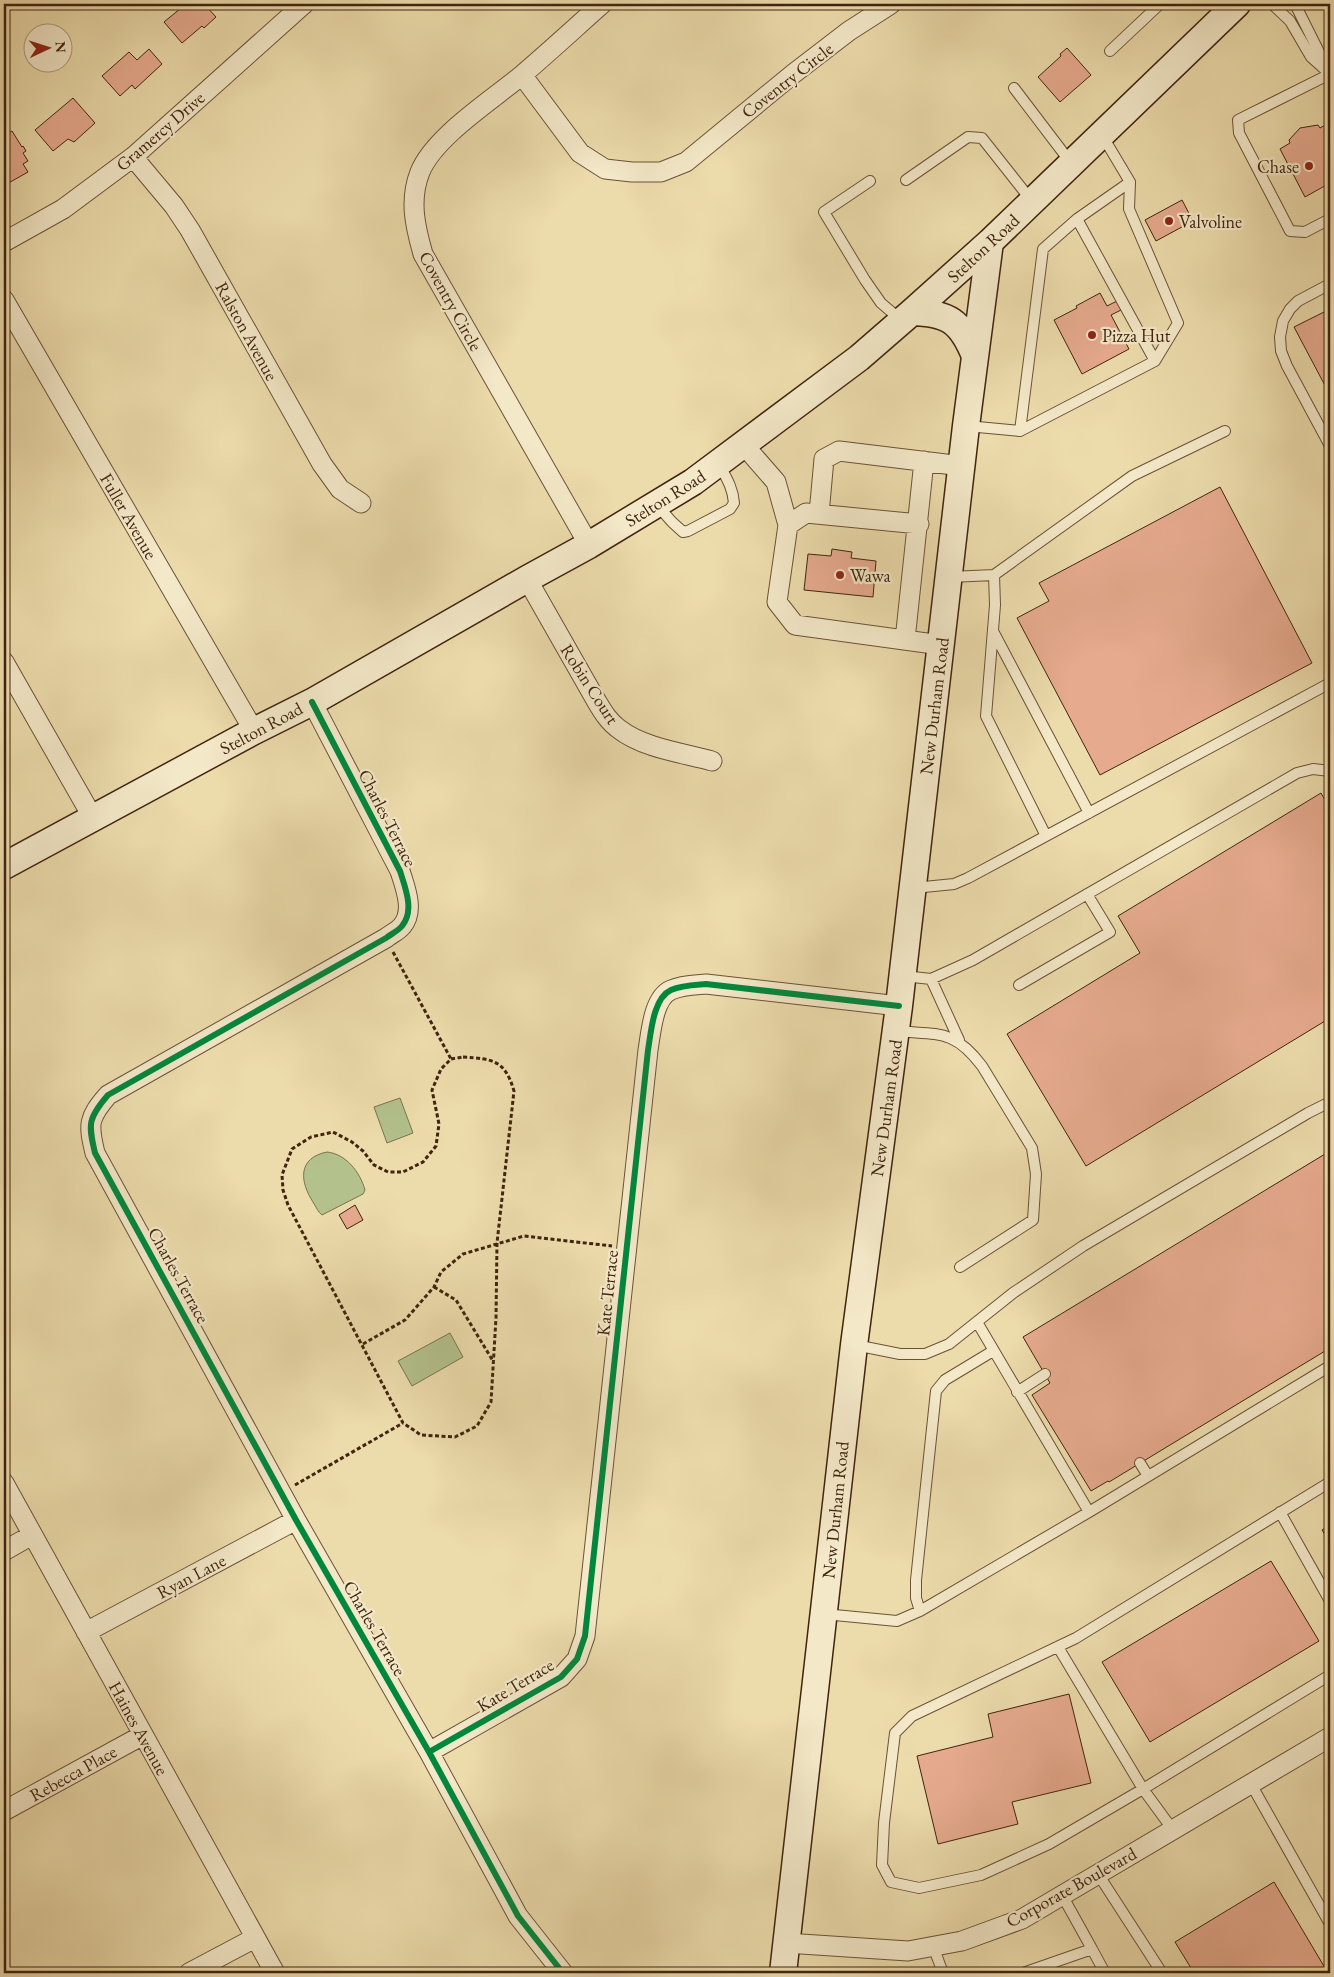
<svg xmlns="http://www.w3.org/2000/svg" width="1334" height="1977" viewBox="0 0 1334 1977" font-family="'EB Garamond',serif">
<style>
.green{fill:#b3c18c;stroke:#7a724e}
.building{fill:#e6aa8e;stroke:#402410}
.lines{fill:none;stroke-linecap:round;stroke-linejoin:round}
.service-casing{stroke:#6b5237;stroke-width:12}
.minor-casing{stroke:#6b5237;stroke-width:21}
.secondary-casing{stroke:#402410;stroke-width:29}
.path{stroke:#402410;stroke-width:3;stroke-dasharray:4 2.5;stroke-linecap:butt}
.service{stroke:#f3e8c8;stroke-width:10}
.minor{stroke:#f3e8c8;stroke-width:19}
.secondary{stroke:#f3e8c8;stroke-width:26}
.cycleway-casing{stroke:#f3e8c8;stroke-width:9}
.cycleway{stroke:#00873e;stroke-width:6}
.poi-dot{fill:#8f2418;stroke:#f3e8c8;stroke-width:2}
.labels{text-anchor:middle;dominant-baseline:central;stroke-width:4.5;stroke-linejoin:round;paint-order:stroke}
.street-label{font-size:18px;fill:#402410;stroke:#f3e8c8}
.poi-label{font-size:18px;fill:#402410;stroke:#f3e8c8;text-anchor:start}
</style>
<rect width="100%" height="100%" fill="#ecdbab"/>
<filter id="stains"><feTurbulence type="fractalNoise" baseFrequency=".004" numOctaves="4"/><feColorMatrix values="0 0 0 0 .2 0 0 0 0 .09 0 0 0 0 .02 0 0 0 .5 -.17"/></filter>
<radialGradient id="worn" r=".72"><stop offset=".6" stop-color="#630" stop-opacity="0"/><stop offset="1" stop-color="#630" stop-opacity=".3"/></radialGradient>
<path class="green" d="M400 1098 413 1133 387 1143 374 1107Z
M327 1152C346 1154 360 1172 365 1190L363 1194 322 1215C318 1212 316 1207 313 1202 300 1182 297 1158 327 1152Z
M450 1333 463 1357 412 1386 398 1361Z"/>
<path class="building" d="M186 4H204L216 17 204 28 202 26 182 43 164 22Z
M1067 48 1091 75 1060 102 1038 77 1061 56 1060 54Z
M149 49 162 64 135 89 132 85 120 96 102 76 129 52 137 60Z
M73 98 95 123 74 142 68 139 53 151 35 130Z
M1327 124 1330 130V183L1305 197 1280 149 1290 143 1289 140 1300 128 1318 125 1320 128Z
M12 131 22 147 23 146 26 151 23 153 28 161 23 164 28 172 5 185 4 135Z
M1182 200 1193 221 1156 241 1145 220Z
M1100 293 1107 306 1117 301 1121 310 1111 315 1129 349 1082 374 1054 320 1077 308 1076 306Z
M1330 309V395L1294 327Z
M1220 487 1312 663 1100 775 1017 618 1049 601 1039 583Z
M832 549 852 552 851 558 876 561 873 597 804 590 808 554 831 556Z
M1321 793 1330 809V1018L1086 1166 1007 1034 1140 953 1118 916Z
M1330 1151V1348L1109 1482 1108 1481 1091 1491 1032 1395 1050 1383 1023 1337Z
M355 1205 363 1220 347 1229 339 1215Z
M1330 1525V1543L1322 1530Z
M1271 1561 1319 1641 1150 1742 1102 1662Z
M1069 1694 1091 1783 1012 1802 1018 1824 938 1844 917 1756 993 1737 988 1714Z
M1274 1882 1328 1973H1194L1175 1942Z"/>
<g class="lines">
<defs>
<path id="service" d="M1272 4 1290 21 1311 57 1330 74
M1295 4 1327 68
M1110 51 1160 4
M1330 74 1238 120 1239 133 1290 231 1305 232 1330 219
M1014 88 1071 163
M1102 135 1130 182 1129 209 1178 323 1155 361
M906 180 968 137 982 138 1031 200
M870 181 824 212 865 280 881 303 901 320
M1330 284 1298 301 1290 309 1283 321 1280 337 1281 351 1287 366 1330 446
M967 426 1020 431 1155 361 1077 219
M1020 431 1043 249 1077 219 1130 182
M657 505 672 522 683 532 688 531 730 509 734 503C733 488 726 477 719 464
M994 575 1132 476 1225 431
M950 577 994 575 995 605 986 716 1046 836
M993 631 1089 813
M914 888 954 884 968 878 1330 683
M904 976 931 979 973 960 1297 773 1313 769 1330 771
M931 979 959 1040
M1019 985 1110 932 1087 894
M897 1031C939 1035 954 1029 982 1066L1032 1148 1036 1174 1033 1220 960 1267
M977 1322 1089 1512 1330 1366
M855 1345 900 1354H925L949 1344 1013 1293 1083 1246 1308 1113 1330 1102
M1017 1392 1045 1374
M1140 1463 1148 1476
M1280 1512 1330 1601
M920 1611 916 1598V1580L936 1391 945 1380 993 1351
M824 1614 897 1621 920 1611 1089 1512
M1058 1647 1143 1789 1330 1675
M1251 1784 1330 1924
M1173 1830 1143 1789 1049 1844 981 1875 919 1888 891 1882 882 1865 884 1823 895 1733 912 1716 1076 1638 1330 1482
M1098 1874 1162 1973
M1062 1895 1092 1949
M933 1946 943 1973
M1023 1973 1092 1949 1105 1973"/>
<path id="minor" d="M522 75 580 153 605 169 632 172H661L686 162 793 74 849 31 891 4
M133 157 174 206 190 230 322 464 340 489 361 503
M4 242 63 209 133 157 304 4
M4 300 254 731
M743 444 776 482 788 525 777 602 795 625 941 645
M819 514 824 459 839 451 962 466
M788 525 806 513 919 524
M589 545 423 254C415 226 409 200 420 172 434 137 492 100 522 75 549 52 576 27 602 4
M527 579 597 702C603 712 609 722 619 729 643 748 683 753 712 761
M905 640 924 461
M4 662 93 818
M312 702 400 871C405 887 415 911 402 926 398 931 391 934 386 938L108 1095C88 1118 88 1124 95 1153L296 1520 429 1752 518 1916 563 1973
M4 1483 275 1973
M4 1551 32 1535
M86 1632 296 1520
M429 1752 561 1677 577 1659 585 1636 648 1050C651 1033 653 998 671 990 682 985 694 985 706 984L899 1006
M4 1811 143 1735
M786 1943 908 1951 962 1941 1022 1919 1330 1737
M189 1973 255 1938"/>
<path id="secondary" d="M912 312C948 313 961 321 975 356
M4 866 254 731 312 702 527 579 589 545 693 482 859 358 912 312 990 242 1237 4
M783 1973 854 1345 899 1006 966 426 990 242"/>
</defs>
<use href="#service" class="service-casing"/>
<use href="#minor" class="minor-casing"/>
<use href="#secondary" class="secondary-casing"/>
<path class="path" d="M393 952 451 1059
M463 1057C493 1059 505 1060 514 1091L497 1243 496 1318 491 1402 477 1426 455 1437 421 1435 403 1423 288 1205 283 1190 282 1175 292 1149 311 1137 333 1132 352 1142 363 1151 374 1165 388 1172H403L423 1162 436 1146 439 1124 432 1090 441 1069 451 1059Z
M434 1287 456 1300 493 1361
M363 1344 405 1320 434 1287 441 1272 463 1254 524 1236 612 1246
M295 1485 403 1423"/>
<use href="#service" class="service"/>
<use href="#minor" class="minor"/>
<use href="#secondary" class="secondary"/>
<defs>
<path id="cycleway" d="M312 702 400 871C405 887 415 911 402 926 398 931 391 934 386 938L108 1095C88 1118 88 1124 95 1153L296 1520 429 1752 518 1916 563 1973
M429 1752 561 1677 577 1659 585 1636 648 1050C651 1033 653 998 671 990 682 985 694 985 706 984L899 1006"/>
</defs>
<use href="#cycleway" class="cycleway-casing"/>
<use href="#cycleway" class="cycleway"/>
</g>
<g class="poi-dot">
<circle cx="1309" cy="166" r="5"/>
<circle cx="1169" cy="221" r="5"/>
<circle cx="1092" cy="335" r="5"/>
<circle cx="840" cy="575" r="5"/>
</g>
<g class="labels">
<g class="street-label">
<text transform="translate(787 80) rotate(-38)">Coventry Circle</text>
<text transform="translate(160 131) rotate(-41)">Gramercy Drive</text>
<text transform="translate(983 248) rotate(-43)">Stelton Road</text>
<text transform="translate(451 301) rotate(61)">Coventry Circle</text>
<text transform="translate(247 331) rotate(61)">Ralston Avenue</text>
<text transform="translate(665 498) rotate(-32)">Stelton Road</text>
<text transform="translate(129 516) rotate(60)">Fuller Avenue</text>
<text transform="translate(590 684) rotate(57)">Robin Court</text>
<text transform="translate(934 706) rotate(-83)">New Durham Road</text>
<text transform="translate(261 728) rotate(-28)">Stelton Road</text>
<text transform="translate(388 818) rotate(63)">Charles Terrace</text>
<text transform="translate(886 1108) rotate(-82)">New Durham Road</text>
<text transform="translate(179 1275) rotate(61)">Charles Terrace</text>
<text transform="translate(607 1293) rotate(-84)">Kate Terrace</text>
<text transform="translate(835 1510) rotate(-84)">New Durham Road</text>
<text transform="translate(191 1576) rotate(-28)">Ryan Lane</text>
<text transform="translate(375 1628) rotate(60)">Charles Terrace</text>
<text transform="translate(515 1685) rotate(-31)">Kate Terrace</text>
<text transform="translate(139 1728) rotate(61)">Haines Avenue</text>
<text transform="translate(73 1773) rotate(-29)">Rebecca Place</text>
<text transform="translate(1071 1887) rotate(-29)">Corporate Boulevard</text>
</g>
<g class="poi-label">
<text x="1299" y="166" text-anchor="end">Chase</text>
<text x="1179" y="221">Valvoline</text>
<text x="1102" y="335">Pizza Hut</text>
<text x="850" y="575">Wawa</text>
</g>
</g>
<rect width="1334" height="1977" fill="none" stroke="#ecdbab" stroke-width="20"/>
<rect x="5" y="5" width="1324" height="1967" fill="none" stroke="#402410" stroke-width="2.5"/>
<rect x="10" y="10" width="1314" height="1957" fill="none" stroke="#402410"/>
<g transform="translate(48 48) rotate(86)"><circle r="24" fill="#f3e8c8" stroke="#ab9a7e"/>
<path d="M0-4L9 19L0 12L-9 19Z" fill="#8f2418"/>
<text y="-8" font-size="14" font-weight="bold" text-anchor="middle" fill="#402410">N</text>
</g>
<rect width="100%" height="100%" filter="url(#stains)"/>
<rect width="100%" height="100%" fill="url(#worn)"/>
</svg>
